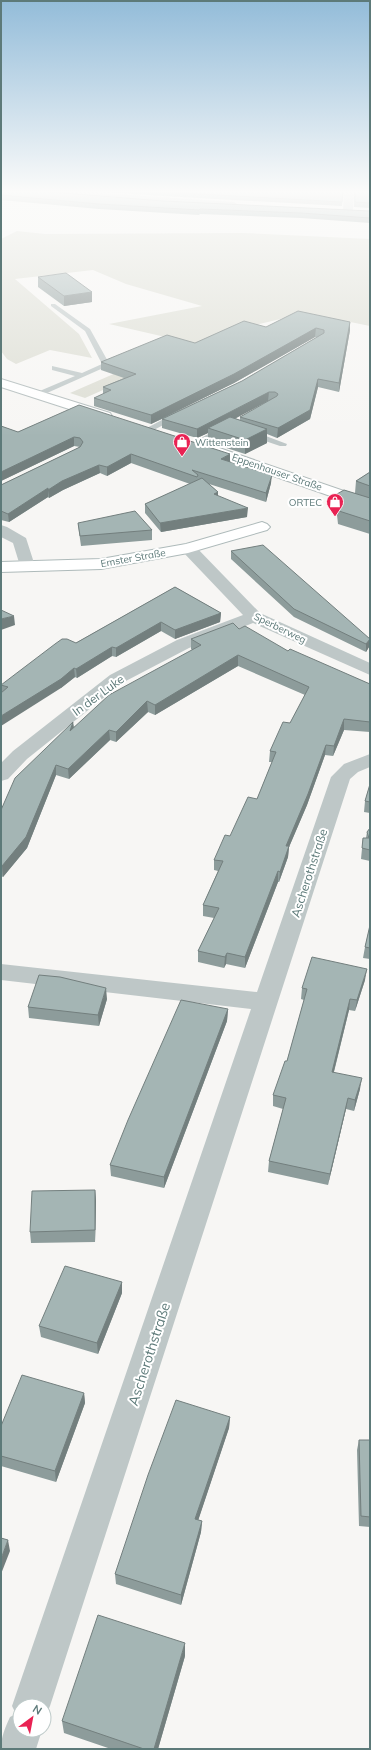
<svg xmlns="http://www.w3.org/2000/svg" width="371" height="1750" viewBox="0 0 371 1750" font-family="Mulish,sans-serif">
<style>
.green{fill:#dcddd3}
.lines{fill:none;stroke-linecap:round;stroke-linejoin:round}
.secondary-casing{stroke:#aebaba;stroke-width:2}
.primary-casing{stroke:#b1bbbb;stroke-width:2}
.lane{fill:#bec7c7;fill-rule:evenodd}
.street{fill:#bec7c7;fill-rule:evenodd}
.secondary{fill:#fff;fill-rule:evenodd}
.primary{fill:#fff;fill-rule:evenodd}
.wall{fill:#8d9c9b;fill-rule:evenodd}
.shaded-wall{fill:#737f7e}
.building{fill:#a4b5b4;stroke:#737f7e}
.labels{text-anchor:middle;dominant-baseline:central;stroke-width:4;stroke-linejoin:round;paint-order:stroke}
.far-poi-label{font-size:10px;fill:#5d7a79;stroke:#fff;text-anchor:start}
.far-street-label{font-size:10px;fill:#5d7a79;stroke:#fff}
.street-label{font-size:12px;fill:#5d7a79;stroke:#fff}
.near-street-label{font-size:14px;fill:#5d7a79;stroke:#fff}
</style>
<rect width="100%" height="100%" fill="#f7f6f4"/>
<path class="green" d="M17 231 45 234 243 233 370 239V326L306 313 242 328 85 398 70 393 187 342 109 324 202 306 126 284 93 270 15 279 79 334 92 358 50 350 16 364 7 359 1 351V239Z"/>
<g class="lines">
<defs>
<path id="secondary" d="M262 522 267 524 270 527 267 530 188 553 101 569 1 572V562L101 559 186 544Z"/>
<path id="primary" d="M1 379 110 413 112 416 110 419H100L1 387Z
M202 442 370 500V510L197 449 195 446 197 443Z"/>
</defs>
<use href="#secondary" class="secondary-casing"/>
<use href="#primary" class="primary-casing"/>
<path class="lane" d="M51 304H55L90 329 110 365 38 397 34 395 35 393 75 376 52 370V366L82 373 102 364 85 331 51 306Z
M175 413H178L182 415 152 431H146L145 429Z
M221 427H227L228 429 197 446H191L190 444Z
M247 431H253L287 444 286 446H280L247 435Z"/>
<path class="street" d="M35 191H71L234 202 239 205 234 208 40 194Z
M344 191H354L353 211 348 214 343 211Z
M1 525 7 527 26 538 35 566 33 569 27 571 21 569 13 543 1 537Z
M188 543 194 545 260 613 370 663V675L253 623 189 648 122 683 27 759 8 779 1 781V763L13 751 110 675 177 640 243 615 182 551 180 548 182 545Z
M370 754V767L358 772 350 779 50 1706 44 1719V1706H20V1730H42L36 1749H1C1 1737 5 1728 10 1717L16 1714 12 1706 251 1009 1 980V964L257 992 331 777 344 764Z"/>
<use href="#secondary" class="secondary"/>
<use href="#primary" class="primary"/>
</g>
<path class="wall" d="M1 191 163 201 370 211V223L301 218 200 214 199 215 99 209 1 200Z
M88 191H343L342 206 163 196Z
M354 191H370V208L354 207Z
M38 277 92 292V302L64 306 38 287Z
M350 322V330L339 392 318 387 310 419 277 438 267 434V443L245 454 208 442V433L197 438 162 428V419L151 424 94 406V398L103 394V387L124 378 101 370V362L195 343 266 327ZM315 337H317L242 381 167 416 234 383ZM268 401H269L240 417V420L235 418Z
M79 405 230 461 271 483 266 502 209 484 218 492V496L247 517 161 532 145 513V504L190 484 131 463 107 476 100 473 63 490 49 498 48 497 9 522 1 520V485L80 447 74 446 1 481V426L18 432Z
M370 472V534L338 524 336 506 337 494 355 493 356 481Z
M78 523 152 530V540L81 546 79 532Z
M231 551 370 639 369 647 366 652 294 617 231 559Z
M175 587 221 613 220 622 175 639 161 631 116 657 112 656 77 678 75 677 61 688 2 692 1 685Z
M239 629 288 651 370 684V732L344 730 333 756 325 755 307 805 289 847 288 857 279 882H278L245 968 226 964 224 968 198 962V951L214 918 203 916V905L218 871 214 870V860L257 799 272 762H269L270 751 290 723 305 695 238 666 155 715 148 712 116 742 110 740 69 779 56 775 27 848 3 877 1 876V810L73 722 74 727 192 650 191 649V639Z
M370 784V813L364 812 365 801Z
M370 828V861L361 859 363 838H366L367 832Z
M370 925V959L363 958 365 947Z
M365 980 355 1011 349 1010 334 1072 360 1089 354 1111 346 1109 328 1185 268 1172 269 1161 283 1109 273 1106V1095L287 1061 304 1000 301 999 302 988Z
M107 999 99 1026 29 1018 28 1007Z
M228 1009 227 1021 164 1188 111 1176 110 1165Z
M95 1190 96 1201 95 1242 31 1243 30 1232Z
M122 1282V1293L98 1354 41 1337 39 1326Z
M84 1393 85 1403 56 1482 1 1466V1426Z
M230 1417 229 1428 198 1520 202 1521 201 1532 181 1605 116 1584 115 1574Z
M359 1440H370V1527L359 1526 357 1450Z
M185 1656 158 1749H111L64 1733 62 1721Z"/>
<path class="shaded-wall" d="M92 292V302L64 306V296Z
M350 322V330L339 392V383Z
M316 328 315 337 234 383 151 424V415Z
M318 379V387L310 419 277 438 278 428Z
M269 392 268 401 214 430 208 428V433L197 438V429Z
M267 429V443L245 454V440Z
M74 437V446L1 481V472Z
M131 454V463L107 476V467Z
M230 454V462L221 459Z
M99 465 100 473 63 490 49 498 48 490 62 481Z
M272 475 271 483 266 502V493Z
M48 488V497L9 522 8 514Z
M218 492V501L214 494Z
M248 508 247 517 161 532 160 523Z
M221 613 220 622 175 639V630Z
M14 616 15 625 1 630V619Z
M161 622V631L116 657V648Z
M370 639 369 647 366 652V644Z
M112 647V656L77 678 76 669Z
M238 655V666L155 715V705Z
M74 668 75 677 61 688 1 726V716Z
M147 701 148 712 116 742V732Z
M344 719V730L333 756 334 746Z
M73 722 74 733 70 731Z
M109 730 110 740 69 779 68 769Z
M326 745 325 755 307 805 289 847 288 857 279 882 280 872 286 846Z
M56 765V775L27 848 3 877 2 866Z
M278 871V882L245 968V957Z
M227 953 226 964 224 968 225 957Z
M367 969 365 980 355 1011 357 1000Z
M106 988 107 999 99 1026 98 1015Z
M350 999 349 1010 331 1083 332 1072Z
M228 1009 227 1021 164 1188V1177Z
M362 1078 360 1089 354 1111 355 1100Z
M348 1098 346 1109 328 1185 330 1174Z
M95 1190 96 1201 95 1242Z
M122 1282V1293L98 1354 97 1343Z
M84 1393 85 1403 56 1482 55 1471Z
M230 1417 229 1428 195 1530V1519Z
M202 1521 201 1532 181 1605V1595Z
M8 1540 10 1551 1 1574V1559Z
M185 1643V1656L158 1749H154Z"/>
<path class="building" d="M1 191H39L163 201 370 211V218L301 213 200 209 199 210 99 204 1 195Z
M147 191H343L342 202Z
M355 191H370V203L355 202Z
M66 273 92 292 64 296 38 277Z
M298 311 350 322 339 383 318 379 310 410 278 428 240 417 277 396 278 394 275 392H269L197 429 162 419 242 381 324 333V330L316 328 234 374 151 415 94 398 111 390 103 387 136 374 101 362 167 335 195 343 244 321 266 327Z
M79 405 230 454 221 459 272 475 266 493 192 470 198 475 197 477 131 454 107 467 99 465 62 481 48 490V488L8 514 1 511V485L80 447 83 442 80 438 74 437 1 472V426L18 432Z
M230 417 267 429 245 440 208 428Z
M370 472V486L356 481Z
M202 478 218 492 214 494 248 508 160 523 145 504Z
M344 490 370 498V521L339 511 337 494Z
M135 511 152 530 80 536 78 523Z
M263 545 370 639 366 644 294 609 231 551Z
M175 587 221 613 175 630 161 622 116 648 112 647 76 669 74 668 61 679 1 716V693L8 687 1 685 55 644 62 639H67L76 643Z
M1 610 14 616 1 619Z
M233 623 239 629 245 626 288 651 290 649 370 684V722L344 719 334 746 326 745 308 794 286 846H289L280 872 278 871 245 957 227 953 225 957 198 951 219 908 203 905 223 861 214 860 225 835 230 836 248 797 257 799 276 752 270 751 283 722 290 723 309 687 238 655 155 705 147 701 116 732 109 730 68 769 56 765 26 837 2 866H1V810L15 778 73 722 70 731 109 695 201 645 191 639Z
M370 784V802L365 801Z
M370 828V850L362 848 363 838H369L367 832Z
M370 925V948L365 947Z
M312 957 367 969 357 1000 350 999 332 1072 362 1078 355 1100 348 1098 330 1174 269 1161 286 1098 273 1095 285 1061H287L307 989 302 988Z
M39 975 60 977 106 988 98 1015 28 1007Z
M181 1000 228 1009 164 1177 110 1165 128 1120Z
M95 1190V1230L30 1232 32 1191Z
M65 1266 122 1282 97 1343 39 1326Z
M22 1375 84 1393 55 1471 1 1456V1426Z
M176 1400 230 1417 195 1519 202 1521 181 1595 115 1574 148 1475Z
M359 1440H370V1517L361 1516Z
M1 1538 8 1540 1 1559Z
M98 1615 185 1643 154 1749H144L62 1721Z"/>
<linearGradient id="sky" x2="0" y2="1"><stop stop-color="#93bcd9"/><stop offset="0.44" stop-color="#fbfbfa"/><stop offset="1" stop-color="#fbfbfa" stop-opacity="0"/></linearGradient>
<rect width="371" height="436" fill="url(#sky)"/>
<defs>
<symbol id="shop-pin" viewBox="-11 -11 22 30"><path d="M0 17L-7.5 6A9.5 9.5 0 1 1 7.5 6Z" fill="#e92253" stroke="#fff"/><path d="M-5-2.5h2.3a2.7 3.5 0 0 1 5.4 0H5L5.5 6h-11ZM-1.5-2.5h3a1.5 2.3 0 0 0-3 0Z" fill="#fff"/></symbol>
</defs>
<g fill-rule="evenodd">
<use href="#shop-pin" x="172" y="432" width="20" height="27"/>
<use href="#shop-pin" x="325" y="492" width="20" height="27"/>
</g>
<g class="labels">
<g class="far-poi-label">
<text x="195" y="442">Wittenstein</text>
<text x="322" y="502" text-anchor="end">ORTEC</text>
</g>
<g class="far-street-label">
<text transform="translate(277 472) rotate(19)">Eppenhauser Straße</text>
<text transform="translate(133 558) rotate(-10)">Emster Straße</text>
<text transform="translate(280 628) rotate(26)">Sperberweg</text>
</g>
<g class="street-label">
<text transform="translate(98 695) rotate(-36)">In der Luke</text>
<text transform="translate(309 873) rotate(-72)">Ascherothstraße</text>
</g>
<g class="near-street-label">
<text transform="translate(149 1354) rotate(-72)">Ascherothstraße</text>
</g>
</g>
<rect width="371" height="1750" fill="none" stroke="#5d7a79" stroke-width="4"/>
<g transform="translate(32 1718) rotate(32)"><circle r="19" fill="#ffffff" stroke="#becac9"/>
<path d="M0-3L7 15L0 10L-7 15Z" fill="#e92253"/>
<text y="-6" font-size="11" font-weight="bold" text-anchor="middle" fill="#5d7a79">N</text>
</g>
</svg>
